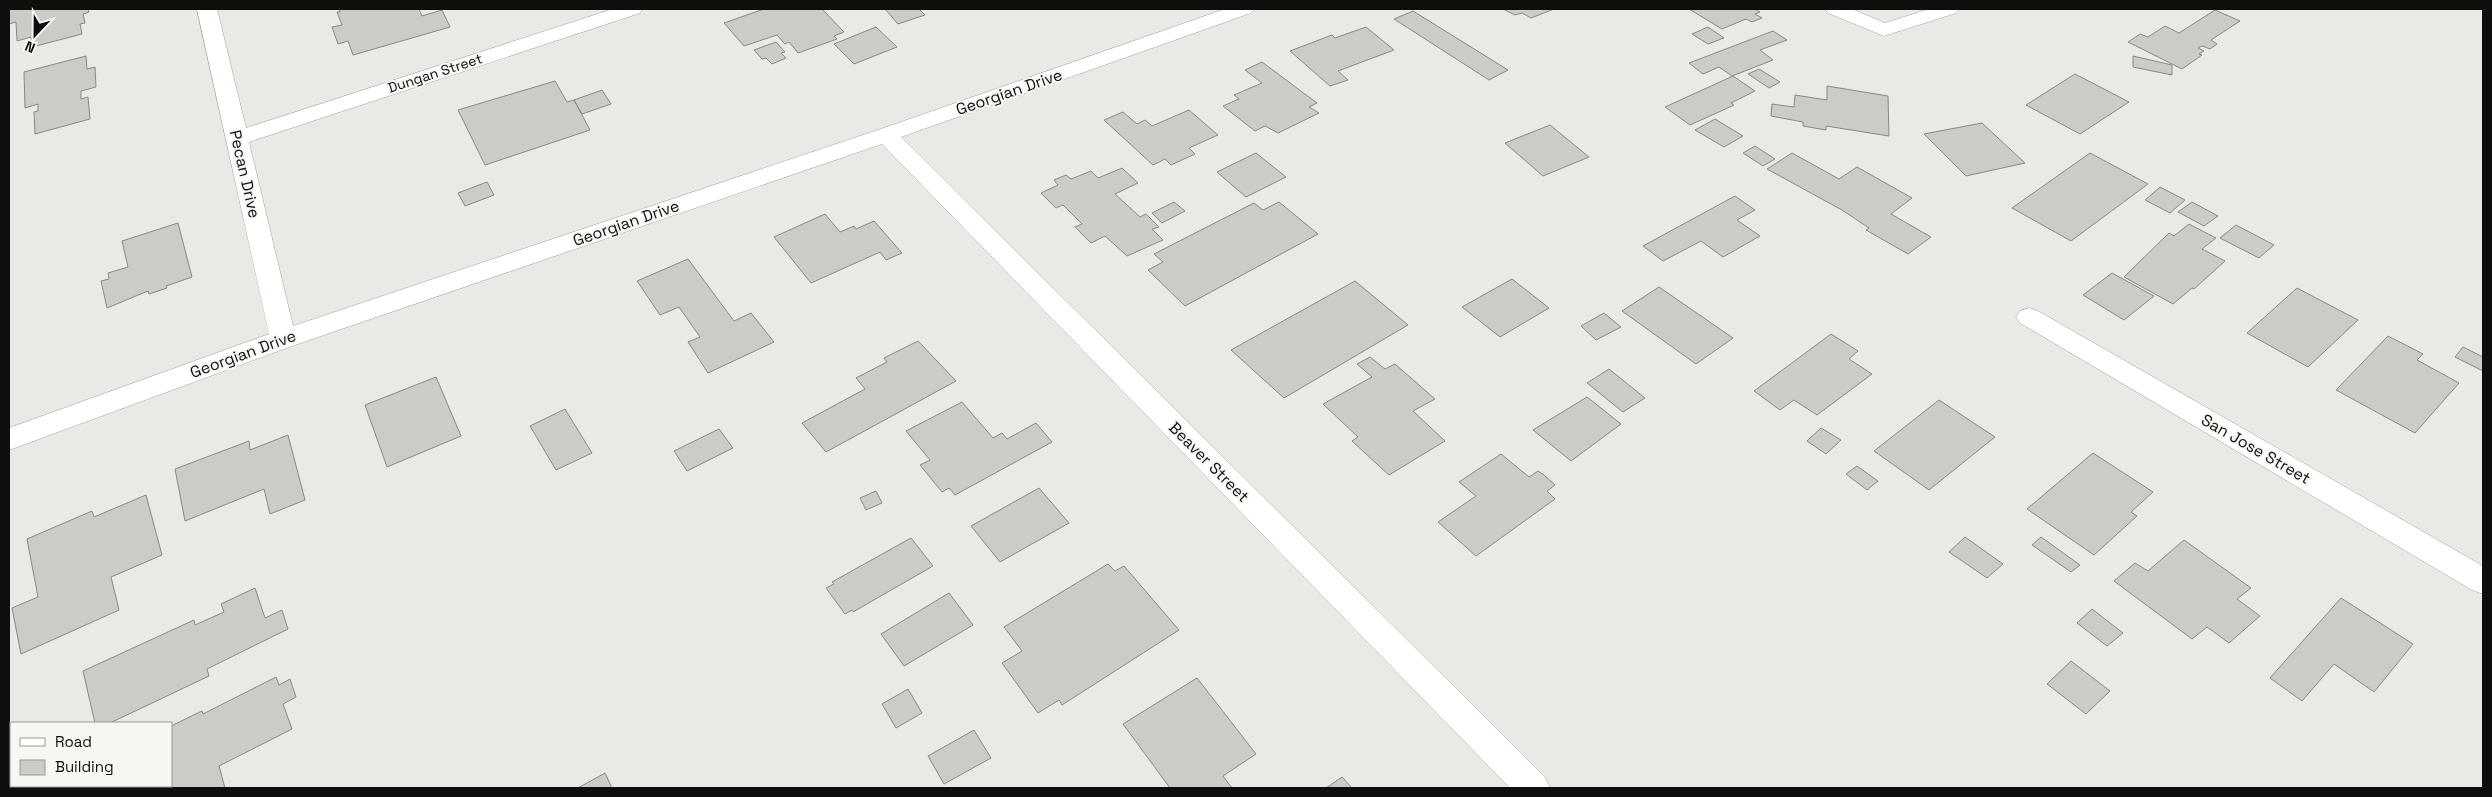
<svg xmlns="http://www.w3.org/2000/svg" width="2492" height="797" viewBox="0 0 2492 797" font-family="'Space Grotesk',sans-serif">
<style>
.building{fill:#cccbc8;stroke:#888885}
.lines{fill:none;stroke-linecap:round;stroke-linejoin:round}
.minor-casing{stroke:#a2a29f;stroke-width:1}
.minor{fill:#fff;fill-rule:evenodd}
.labels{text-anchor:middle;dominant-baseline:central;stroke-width:4;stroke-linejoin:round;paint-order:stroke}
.far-street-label{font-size:14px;fill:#0e0e0d;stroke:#f7f6f3}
.street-label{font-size:16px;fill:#0e0e0d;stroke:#f7f6f3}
</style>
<rect width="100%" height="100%" fill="#eae9e6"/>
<path class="building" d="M9 9H88L89 12 83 14 85 23 80 24 82 34 32 47 31 37 17 41 16 22 9 24Z
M339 9H419L422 16 442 10 450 27 353 55 348 41 338 44 332 27 342 25 337 12H340Z
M764 9H822L844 32 834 36 837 39 798 53 789 42 785 44 777 35 744 46 724 23Z
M885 9H919L925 15 898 24Z
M1503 9H1554L1531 18 1522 13 1515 15Z
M1689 9H1755L1760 12 1755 14 1762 18 1752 22 1746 19 1722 29Z
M2215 10 2240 21 2211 40 2217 44 2210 49 2202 46 2198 48 2204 51 2199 54 2202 55 2182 69 2128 42 2140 34 2148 37 2165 26 2179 33Z
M1413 11 1508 70 1489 80 1394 19Z
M876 27 897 47 854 64 834 44Z
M1366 27 1394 50 1338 71 1348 80 1330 86 1290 51 1332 35 1335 38Z
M1708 27 1724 38 1708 44 1692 34Z
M1773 31 1787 40 1760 50 1773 60 1732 76 1719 67 1703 74 1689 63Z
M776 42 785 52 781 53 786 58 772 64 766 58 762 59 754 50Z
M86 56 87 69 95 67 96 87 81 91V99L88 97 90 119 35 134 34 112 38 111V104L25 108 24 72Z
M2133 56 2172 65V75L2133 67Z
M1262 62 1317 103 1309 107 1319 113 1278 133 1265 126 1255 131 1223 106 1239 99 1234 95 1262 83 1245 70Z
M1759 69 1780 82 1769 88 1748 74Z
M2075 74 2129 102 2080 134 2026 105Z
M1733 76 1755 91 1731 103 1734 105 1721 111 1690 125 1665 107Z
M555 81 567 102 574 100 590 130 485 165 458 110Z
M1827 86 1888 96 1889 136 1826 126V130L1803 126V122L1771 116 1772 104 1794 107 1795 95 1827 100Z
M602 90 611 104 582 114 574 100Z
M1189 110 1218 135 1189 148 1195 154 1171 165 1165 159 1153 165 1104 120 1123 112 1137 124 1145 120 1152 126Z
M1715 119 1743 136 1724 147 1695 130Z
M1982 123 2025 163 1966 176 1924 134Z
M1550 125 1589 157 1543 176 1505 143Z
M1755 146 1775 159 1763 166 1743 153Z
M1256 153 1286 177 1246 197 1217 172Z
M1792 153 1839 179 1857 167 1912 198 1891 214 1931 237 1908 254 1866 230 1869 228 1842 210 1767 169Z
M2090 153 2148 184 2071 241 2012 208Z
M1122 168 1138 183 1115 194 1140 217 1146 214 1159 227 1152 229 1163 240 1127 256 1105 236 1091 243 1075 227 1082 224 1063 205 1056 208 1041 193 1058 185 1054 180 1066 175 1071 179 1091 171 1098 178Z
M487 182 494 195 465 206 458 193Z
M2160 187 2185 200 2170 213 2145 200Z
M1735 196 1755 210 1737 220 1760 236 1723 257 1701 241 1663 261 1643 246Z
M1174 202 1185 211 1162 223 1152 213Z
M1279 202 1318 234 1185 306 1148 270 1163 262 1154 254 1254 203 1263 210Z
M2192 202 2218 216 2204 226 2178 212Z
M825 214 840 232 854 226 856 229 874 221 902 253 886 260 880 252 811 283 774 237Z
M178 223 192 277 166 286 167 288 149 294 148 291 107 308 101 281 109 279 108 273 128 267 122 241Z
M2189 224 2216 238 2202 249 2225 261 2194 289 2192 288 2173 304 2124 277 2169 233 2174 236Z
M2236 225 2274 245 2259 258 2220 238Z
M688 259 734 321 751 313 774 342 708 373 688 342 700 337 679 307 660 315 637 281Z
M2112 273 2154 296 2124 320 2083 295Z
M1512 279 1549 308 1500 337 1462 307Z
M1355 281 1408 325 1284 398 1231 350Z
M1659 287 1733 338 1696 364 1622 311Z
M2297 288 2358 320 2308 367 2247 333Z
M1604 313 1621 327 1596 340 1581 326Z
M1831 334 1858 351 1849 359 1872 374 1817 415 1794 400 1780 410 1754 391Z
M2388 336 2423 354 2417 360 2459 383 2415 433 2336 390Z
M918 341 956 381 826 452 802 423 865 389 856 378 887 362 884 358Z
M2463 347 2483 357V371L2455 357Z
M1370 357 1385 369 1395 364 1435 399 1413 411 1445 441 1389 475 1352 441 1358 437 1323 404 1372 377 1357 364Z
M1609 369 1645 398 1623 412 1587 383Z
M436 377 461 436 387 467 365 405Z
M1587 397 1621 424 1571 461 1533 430Z
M1939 400 1995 437 1929 490 1874 451Z
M962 402 993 438 1002 433 1007 439 1036 423 1052 442 955 495 949 488 942 492 920 465 930 460 906 431Z
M565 409 592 453 556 470 530 426Z
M1821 428 1841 440 1826 454 1807 441Z
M719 429 733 448 687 471 674 451Z
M288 435 305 500 270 514 264 489 185 521 175 469 249 441 250 450Z
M2093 453 2153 492 2131 512 2137 516 2094 555 2027 509Z
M1501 454 1529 477 1538 471 1544 475 1555 485 1547 491 1555 499 1476 556 1438 522 1476 496 1459 482Z
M1857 466 1878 481 1867 490 1846 474Z
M1039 488 1069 523 1000 562 971 526Z
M876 491 882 503 866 510 860 498Z
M146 495 162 555 111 577 119 610 21 654 12 608 38 597 27 539 92 511 94 517Z
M1965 537 2003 564 1987 578 1949 552Z
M2041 537 2080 565 2071 572 2032 545Z
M911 538 933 566 853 612 852 610 845 614 826 588 834 584 832 582Z
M2184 540 2251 588 2237 599 2260 616 2229 643 2207 627 2192 639 2114 581 2135 563 2148 571Z
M1108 564 1115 571 1124 566 1179 630 1062 705 1059 700 1038 713 1002 663 1022 651 1004 627Z
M255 588 265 618 282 610 288 629 207 669 209 676 110 723H95L83 671 194 620 195 625 224 612 221 604Z
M949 593 973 625 904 666 881 634Z
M2341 598 2413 644 2374 692 2334 664 2302 701 2270 678Z
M2092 609 2123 633 2107 646 2077 623Z
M2071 661 2110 691 2086 714 2047 684Z
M276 677 279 685 290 679 296 697 283 704 292 729 219 766 225 788H91V786H171V726L202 711 203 714Z
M1197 678 1256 754 1223 776 1232 788H1170L1123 724Z
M908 689 922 713 896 728 882 704Z
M974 730 991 758 944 784 928 756Z
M605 773 612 788H578Z
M1342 777 1352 788H1326Z"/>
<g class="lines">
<defs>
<path id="minor" d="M197 9H217L246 128 613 9H643L640 13 249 142 293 326 878 130 1225 9H1254L1251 13 901 137 1545 777 1550 788H1510L882 144 292 346 9 450V428L269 334Z
M1825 9H1852L1885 23 1929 9H1959L1956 13 1884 36 1828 13Z
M2029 308 2038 311 2483 566V594L2472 590 2020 323 2016 317 2020 311Z"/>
</defs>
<use href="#minor" class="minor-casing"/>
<use href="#minor" class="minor"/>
</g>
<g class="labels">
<g class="far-street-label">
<text transform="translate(435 73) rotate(-18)">Dungan Street</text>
</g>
<g class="street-label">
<text transform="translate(1009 92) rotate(-19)">Georgian Drive</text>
<text transform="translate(245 174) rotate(77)">Pecan Drive</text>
<text transform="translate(626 223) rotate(-19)">Georgian Drive</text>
<text transform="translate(243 354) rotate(-20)">Georgian Drive</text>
<text transform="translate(2256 449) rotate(30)">San Jose Street</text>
<text transform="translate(1209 462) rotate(45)">Beaver Street</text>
</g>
</g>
<rect width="2492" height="797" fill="none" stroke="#0e0e0d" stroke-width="20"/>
<rect x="10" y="722" width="162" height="65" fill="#f7f6f3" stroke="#9a9997"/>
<rect x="20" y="738" width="25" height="8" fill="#ffffff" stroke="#9a9997"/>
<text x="55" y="747" font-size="15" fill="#0e0e0d">Road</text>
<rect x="20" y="760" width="25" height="15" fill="#cccbc8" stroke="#9a9997"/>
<text x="55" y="772" font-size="15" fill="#0e0e0d">Building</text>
<g transform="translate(35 35) rotate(202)" stroke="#f7f6f3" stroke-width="4" paint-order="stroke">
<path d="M0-4L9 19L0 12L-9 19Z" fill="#0e0e0d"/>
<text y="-8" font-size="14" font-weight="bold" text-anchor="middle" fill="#0e0e0d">N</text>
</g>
</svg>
